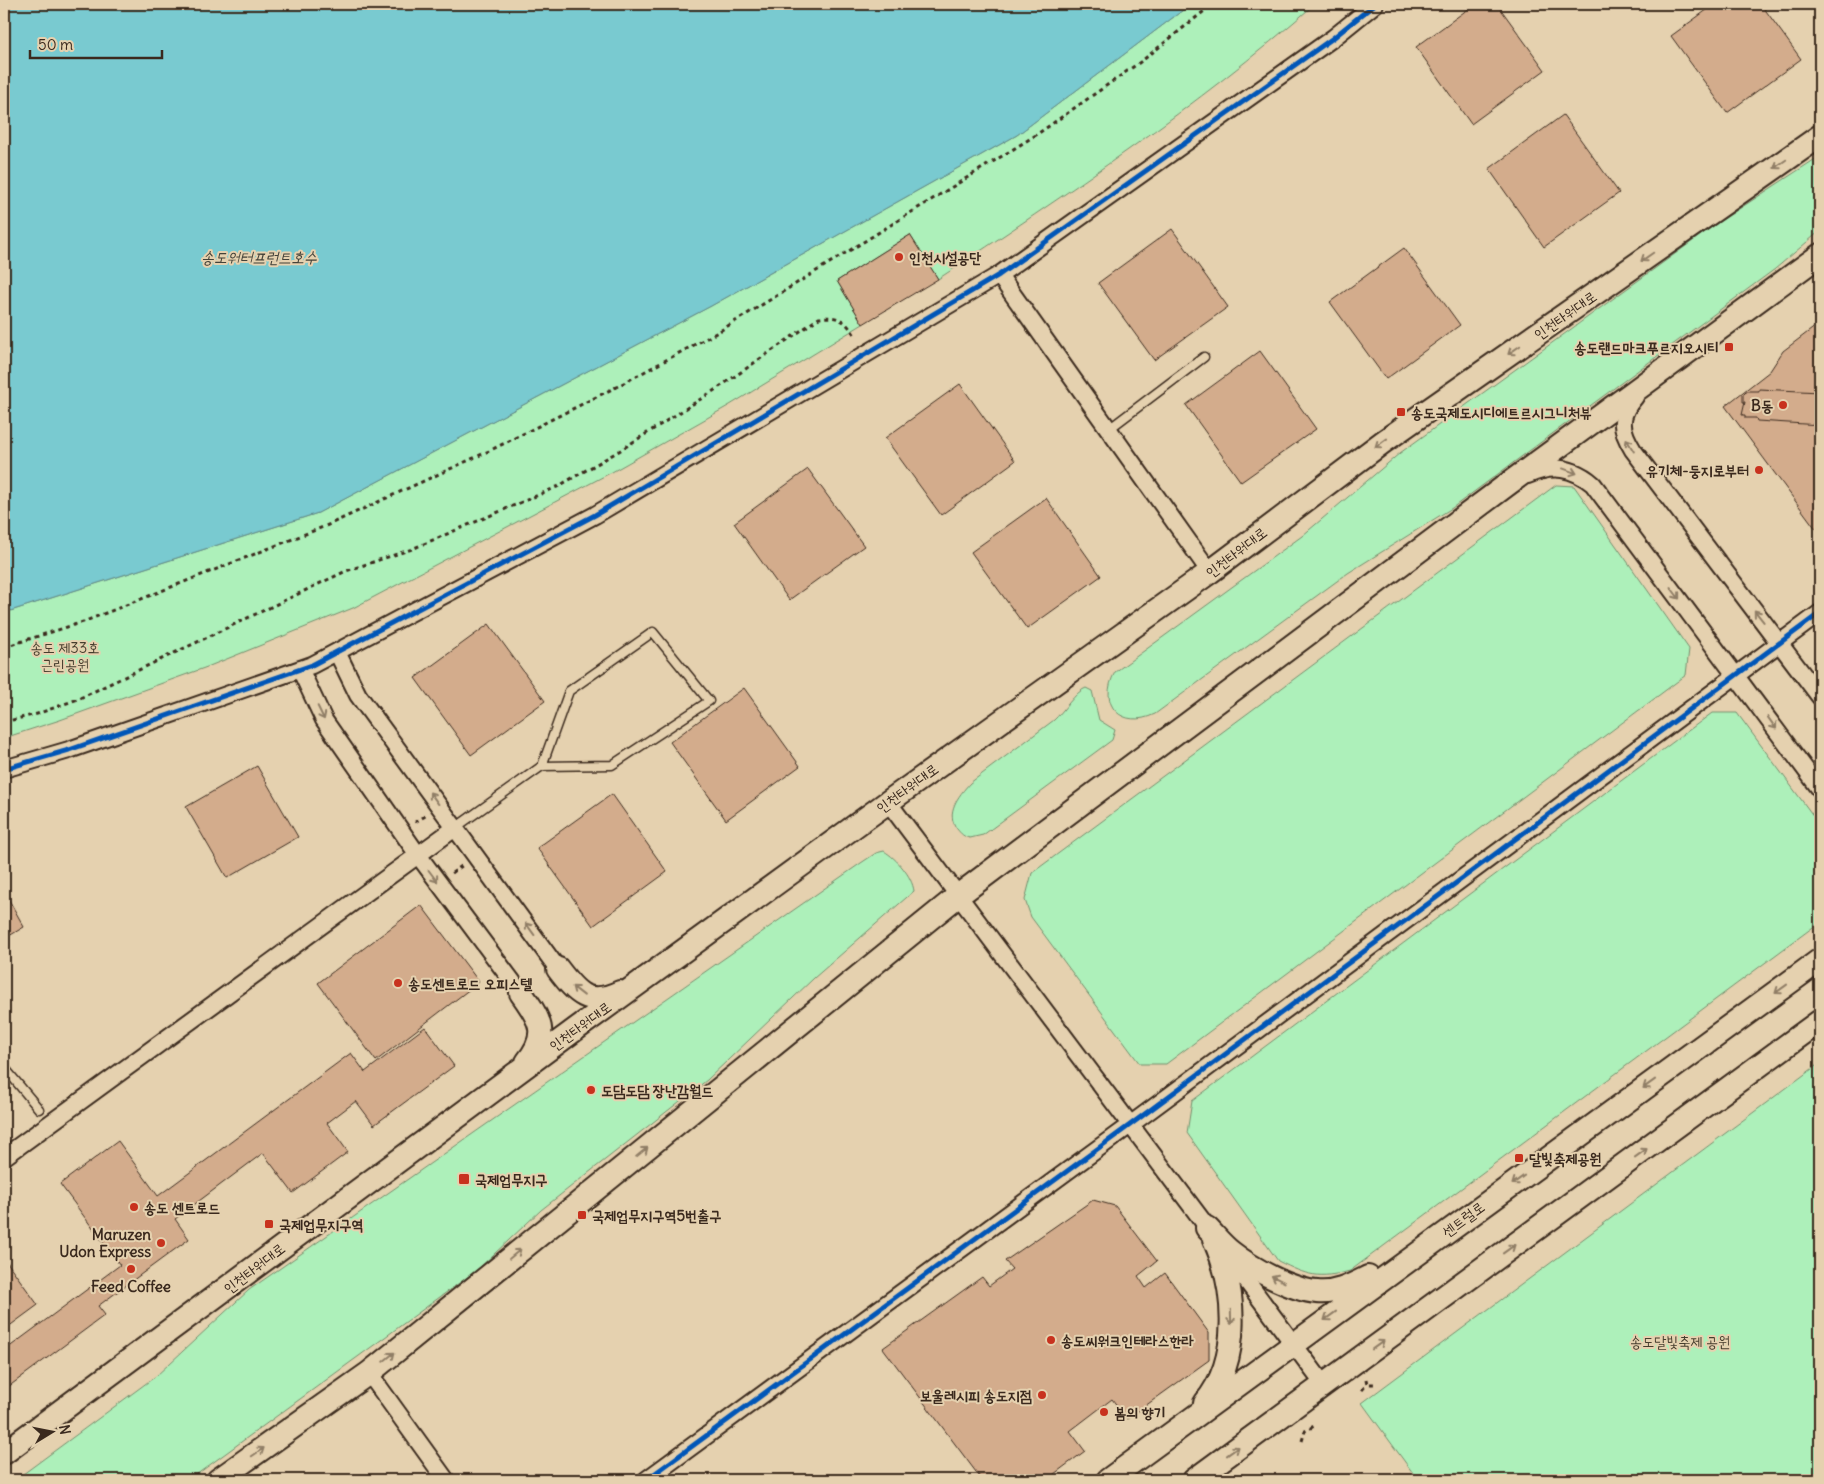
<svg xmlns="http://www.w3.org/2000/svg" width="1824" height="1484" viewBox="0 0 1824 1484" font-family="Delius,'Poor Story',sans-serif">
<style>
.green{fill:#adf0ba;stroke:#748d6c}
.water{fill:#79cad0;stroke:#608a89}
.building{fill:#d3ac8c;stroke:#3b2a1e}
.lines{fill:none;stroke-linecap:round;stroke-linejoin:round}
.lane-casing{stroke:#3b2a1e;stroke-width:11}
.street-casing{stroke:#3b2a1e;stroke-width:20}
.secondary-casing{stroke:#3b2a1e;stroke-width:26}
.path{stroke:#3b2a1e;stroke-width:3;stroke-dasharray:4 4;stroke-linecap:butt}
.lane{stroke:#e5d1af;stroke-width:8}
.street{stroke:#e5d1af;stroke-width:16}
.secondary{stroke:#e5d1af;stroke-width:22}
.cycleway-casing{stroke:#e5d1af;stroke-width:8}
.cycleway{stroke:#0057b8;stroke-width:5}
.oneway{stroke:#907e66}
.poi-dot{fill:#c8321e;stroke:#e5d1af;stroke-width:2}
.labels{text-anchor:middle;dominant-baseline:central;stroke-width:4;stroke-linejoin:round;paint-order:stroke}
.poi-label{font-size:15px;font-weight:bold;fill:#3b2a1e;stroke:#e5d1af;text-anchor:start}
.street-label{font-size:15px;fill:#3b2a1e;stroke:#e5d1af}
.park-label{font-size:15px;fill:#463e2e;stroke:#e5d1af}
.water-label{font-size:16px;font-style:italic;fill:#444239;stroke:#e5d1af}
</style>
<rect width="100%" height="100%" fill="#e5d1af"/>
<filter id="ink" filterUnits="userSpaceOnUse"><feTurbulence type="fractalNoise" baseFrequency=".02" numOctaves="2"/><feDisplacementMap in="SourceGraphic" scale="10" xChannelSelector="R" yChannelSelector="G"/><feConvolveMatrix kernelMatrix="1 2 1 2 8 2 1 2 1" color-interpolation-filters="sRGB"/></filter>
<g filter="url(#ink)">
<path class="green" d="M1191 4H1315C1198 106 1067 194 938 279L910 235 837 281 863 324 730 405 612 472 353 608 207 667 60 720 4 738V613L318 513 711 306 1017 135Z
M1820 156V231L1775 269 1452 508 1348 573 1155 714C1122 730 1097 705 1115 672L1302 536 1400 453 1719 222Z
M1556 485 1574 486 1689 649 1686 675 1166 1064H1140L1031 917 1025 900 1032 873Z
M1086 688 1092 691 1099 720 1115 730 1112 740 983 835 970 838C964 837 961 834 957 829 945 813 958 796 970 783L1054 720C1063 712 1076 691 1086 688Z
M1712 713H1737L1820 825V922L1350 1271C1318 1279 1308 1276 1278 1261L1187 1133 1192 1101Z
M884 851C897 859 912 876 914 891L814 978 707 1080 541 1210 477 1270 189 1480H15L156 1376 249 1290 861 863 876 853Z
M1820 1063V1480H1418L1362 1403Z"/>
<path class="water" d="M4 4H1191L1017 135 711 306 318 513 4 613Z"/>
<path class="building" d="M1475 4H1497L1545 70 1471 124 1416 47Z
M1715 4H1761L1801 59 1727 113 1671 36Z
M1563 115 1619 193 1544 247 1489 169Z
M1172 229 1228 307 1154 360 1098 283Z
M910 235 938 279 863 324 837 281Z
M1404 248 1460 325 1386 379 1330 302Z
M1820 323V526L1816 529 1725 406 1770 371 1783 351Z
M1260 351 1316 429 1241 482 1186 405Z
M960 384 1015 461 941 515 885 438Z
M1759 389 1820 392V425L1757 421 1756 418H1745V415H1742L1745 402H1743V394L1746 391H1759Z
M808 469 864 546 789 600 734 523Z
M1046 498 1101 576 1027 629 971 552Z
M489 624 545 701 471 755 415 678Z
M744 688 800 766 726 820 670 742Z
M257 766 298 837 227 878 186 807Z
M612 794 667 872 593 926 537 848Z
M4 891 24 927 4 939Z
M421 905 479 982 376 1061 318 983Z
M425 1027 454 1066 374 1125 356 1101 327 1123 348 1152 293 1193 263 1153 175 1219 189 1239 98 1306 105 1315 4 1390V1351L120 1265 60 1184 118 1141 158 1196 351 1053 365 1072Z
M1093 1200 1115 1206 1157 1261 1138 1276 1146 1288 1165 1273 1209 1333V1360L1127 1419 1112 1399 1070 1431 1085 1451 1046 1480H982L883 1348 982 1277 989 1286 1012 1269 1005 1261Z
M4 1258 38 1305 4 1330Z"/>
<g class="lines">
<defs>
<path id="lane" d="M1109 429 1204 357
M455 828 542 766 612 765 709 701 653 632 569 691 542 766
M4 1067 39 1109"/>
<path id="street" d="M999 275 1210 572
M1635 397C1618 416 1620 429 1633 450L1820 697
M1528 475C1552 464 1573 467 1593 484L1820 789
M337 652 358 695 558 969
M300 669 324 720 418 855 521 993
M4 769 69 750 312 665 595 515 999 275 1333 38 1375 4
M888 802 1214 1236
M4 1157 455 828
M1228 1256 1324 1385
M369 1373 446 1480
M646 1480 1130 1125 1820 613"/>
<path id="secondary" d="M558 969C577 994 588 1007 620 992
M521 993C540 1019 550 1034 527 1062
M1207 1228C1215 1236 1222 1245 1231 1252 1251 1268 1291 1290 1317 1292 1336 1294 1352 1285 1368 1277
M1205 1403C1242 1359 1236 1288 1214 1239
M4 1453 576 1029 888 802 1210 572 1383 442 1820 136
M218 1480 369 1373 959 895 1508 484 1820 255
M1108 1480 1820 960
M1194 1480 1820 1021"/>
</defs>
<use href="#lane" class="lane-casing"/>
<use href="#street" class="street-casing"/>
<use href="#secondary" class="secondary-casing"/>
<path class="path" d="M4 647 83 622 328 525 489 451 618 386 718 332 1036 135 1143 60 1213 4
M4 722 37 714 78 699 346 571 412 549 557 487 619 451 718 388 819 318C839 315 845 320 856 337
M415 822 427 815
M452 873 463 865
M1366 1379 1367 1384H1375
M1362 1390 1367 1384
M1302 1441 1305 1431 1316 1425"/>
<use href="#lane" class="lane"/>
<use href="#street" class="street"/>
<use href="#secondary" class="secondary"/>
<defs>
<path id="cycleway" d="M4 769 69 750 312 665 595 515 999 275 1333 38 1375 4
M646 1480 1130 1125 1820 613"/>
</defs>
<use href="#cycleway" class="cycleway-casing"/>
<use href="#cycleway" class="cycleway"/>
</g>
<defs><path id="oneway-shaft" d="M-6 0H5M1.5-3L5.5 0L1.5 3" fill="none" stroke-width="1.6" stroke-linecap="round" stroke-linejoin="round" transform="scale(1.25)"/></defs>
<g class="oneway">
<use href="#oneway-shaft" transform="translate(1780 164) rotate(145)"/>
<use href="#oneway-shaft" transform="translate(1647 257) rotate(145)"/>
<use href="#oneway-shaft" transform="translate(1514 350) rotate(145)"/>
<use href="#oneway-shaft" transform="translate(1381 443) rotate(144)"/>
<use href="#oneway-shaft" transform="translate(1630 445) rotate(-121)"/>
<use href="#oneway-shaft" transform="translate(1570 471) rotate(20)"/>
<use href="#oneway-shaft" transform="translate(1675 593) rotate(53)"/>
<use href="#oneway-shaft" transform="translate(1759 616) rotate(-128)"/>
<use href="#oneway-shaft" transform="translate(321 713) rotate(64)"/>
<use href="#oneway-shaft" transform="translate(1772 723) rotate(54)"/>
<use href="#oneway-shaft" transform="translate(434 798) rotate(-126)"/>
<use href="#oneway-shaft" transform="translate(433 876) rotate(53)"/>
<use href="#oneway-shaft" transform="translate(530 929) rotate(-126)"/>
<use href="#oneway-shaft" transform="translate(1781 989) rotate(144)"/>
<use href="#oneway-shaft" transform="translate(578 991) rotate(-142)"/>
<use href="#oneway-shaft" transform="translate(1649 1084) rotate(144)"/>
<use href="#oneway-shaft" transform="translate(642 1152) rotate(-39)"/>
<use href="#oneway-shaft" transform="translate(1641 1153) rotate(-36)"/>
<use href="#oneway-shaft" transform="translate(1518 1180) rotate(144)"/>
<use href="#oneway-shaft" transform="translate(1509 1249) rotate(-36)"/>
<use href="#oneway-shaft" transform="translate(515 1254) rotate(-39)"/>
<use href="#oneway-shaft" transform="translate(1278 1279) rotate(-153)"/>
<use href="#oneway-shaft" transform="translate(1330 1316) rotate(144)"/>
<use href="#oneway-shaft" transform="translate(1231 1317) rotate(88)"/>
<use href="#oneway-shaft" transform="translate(1378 1345) rotate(-36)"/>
<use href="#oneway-shaft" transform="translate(389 1357) rotate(-39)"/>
<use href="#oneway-shaft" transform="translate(1233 1451) rotate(-36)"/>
<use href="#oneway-shaft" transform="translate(258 1452) rotate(-35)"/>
</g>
</g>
<g class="poi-dot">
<circle cx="899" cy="257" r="5"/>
<rect x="1724" y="342" width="10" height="10" rx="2.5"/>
<circle cx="1783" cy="405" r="5"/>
<rect x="1396" y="407" width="10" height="10" rx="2.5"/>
<circle cx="1759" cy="470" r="5"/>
<circle cx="398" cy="983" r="5"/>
<circle cx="591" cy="1090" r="5"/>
<rect x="1514" y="1153" width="10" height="10" rx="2.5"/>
<rect x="458" y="1173" width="12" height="12" rx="2.5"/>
<circle cx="134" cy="1207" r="5"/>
<rect x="577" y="1210" width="10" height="10" rx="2.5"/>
<rect x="264" y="1219" width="10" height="10" rx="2.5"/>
<circle cx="161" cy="1243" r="5"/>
<circle cx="131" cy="1269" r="5"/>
<circle cx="1051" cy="1340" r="5"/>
<circle cx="1042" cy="1395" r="5"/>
<circle cx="1104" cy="1412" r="5"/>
</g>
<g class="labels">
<g class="poi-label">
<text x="909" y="257">인천시설공단</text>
<text x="1719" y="347" text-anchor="end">송도랜드마크푸르지오시티</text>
<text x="1773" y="405" text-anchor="end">B동</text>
<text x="1411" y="412">송도국제도시디에트르시그니처뷰</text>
<text x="1749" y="470" text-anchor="end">유기체-둥지로부터</text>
<text x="408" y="983">송도센트로드 오피스텔</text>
<text x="601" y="1090">도담도담 장난감월드</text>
<text x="1529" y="1158">달빛축제공원</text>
<text x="475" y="1179">국제업무지구</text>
<text x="144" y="1207">송도 센트로드</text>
<text x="592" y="1215">국제업무지구역5번출구</text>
<text x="279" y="1224">국제업무지구역</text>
<text x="151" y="1234" text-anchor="end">Maruzen<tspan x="151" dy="17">Udon Express</tspan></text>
<text x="131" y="1286" text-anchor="middle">Feed Coffee</text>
<text x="1061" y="1340">송도씨워크인테라스한라</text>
<text x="1032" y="1395" text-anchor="end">보울레시피 송도지점</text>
<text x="1114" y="1412">봄의 향기</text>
</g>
<g class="street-label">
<text transform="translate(1565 315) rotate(-35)">인천타워대로</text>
<text transform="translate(1236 552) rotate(-37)">인천타워대로</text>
<text transform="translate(907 788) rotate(-36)">인천타워대로</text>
<text transform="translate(580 1026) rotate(-36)">인천타워대로</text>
<text transform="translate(1463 1219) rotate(-36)">센트럴로</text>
<text transform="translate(254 1268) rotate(-37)">인천타워대로</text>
</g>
<g class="park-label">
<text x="65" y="647">송도 제33호<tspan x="65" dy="17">근린공원</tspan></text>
<text x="1680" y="1341">송도달빛축제 공원</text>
</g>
<g class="water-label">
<text x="259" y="257">송도워터프런트호수</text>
</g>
</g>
<rect width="1824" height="1484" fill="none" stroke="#e5d1af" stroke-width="20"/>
<rect x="10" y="10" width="1804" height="1464" fill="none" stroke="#3b2a1e" stroke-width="2" filter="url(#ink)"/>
<g transform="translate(52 1432) rotate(80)" stroke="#e5d1af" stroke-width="4" paint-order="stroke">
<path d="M0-4L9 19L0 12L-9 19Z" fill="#3b2a1e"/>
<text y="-8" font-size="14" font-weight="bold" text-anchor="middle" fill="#3b2a1e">N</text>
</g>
<path d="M30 50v8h132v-8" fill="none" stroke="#3b2a1e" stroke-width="2.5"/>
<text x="38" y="50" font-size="15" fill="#3b2a1e" stroke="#e5d1af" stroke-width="4" paint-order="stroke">50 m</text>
</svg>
